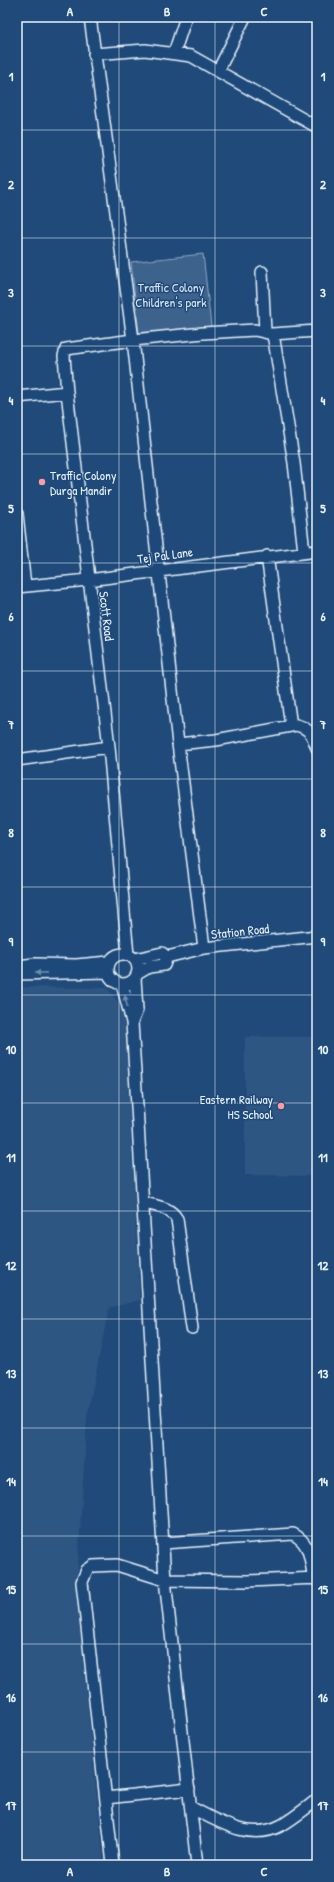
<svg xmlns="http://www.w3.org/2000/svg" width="334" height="1882" viewBox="0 0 334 1882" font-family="'Patrick Hand',sans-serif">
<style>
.built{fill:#2e5683}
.green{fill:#3c628c;stroke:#92aac2}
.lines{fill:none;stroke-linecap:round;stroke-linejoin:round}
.minor-casing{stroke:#e8f1f8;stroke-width:14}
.minor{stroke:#1f4a7a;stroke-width:11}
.oneway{fill:#6f8dac}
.grid{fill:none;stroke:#e8f1f8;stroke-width:1;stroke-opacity:0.55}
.poi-dot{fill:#ff9aa2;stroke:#1f4a7a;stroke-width:1.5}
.labels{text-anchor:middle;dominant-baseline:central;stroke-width:3;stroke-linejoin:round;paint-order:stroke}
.park-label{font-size:13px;fill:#d7e3ed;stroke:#1f4a7a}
.poi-label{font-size:13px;fill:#e8f1f8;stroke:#1f4a7a;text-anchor:start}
.street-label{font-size:13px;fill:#e8f1f8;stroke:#1f4a7a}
.neatline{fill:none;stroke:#e8f1f8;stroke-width:1.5}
.grid-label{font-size:13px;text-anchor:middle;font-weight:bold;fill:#e8f1f8}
</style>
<rect width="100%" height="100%" fill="#1f4a7a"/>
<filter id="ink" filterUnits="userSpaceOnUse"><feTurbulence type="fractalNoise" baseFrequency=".025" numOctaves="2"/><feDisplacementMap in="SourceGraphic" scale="8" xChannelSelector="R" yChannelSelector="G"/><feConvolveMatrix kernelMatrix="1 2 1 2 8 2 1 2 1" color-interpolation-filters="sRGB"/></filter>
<g filter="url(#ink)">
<path class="built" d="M17 987 107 988 124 1010 140 1300 109 1308 87 1417 76 1597 104 1865H17Z
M245 1037H317V1176L245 1175Z"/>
<path class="green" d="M203 254 211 326 139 334 131 262Z"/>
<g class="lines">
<defs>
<path id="minor" d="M90 17 133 340 178 744 204 948
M174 53 186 17
M94 54 145 50 191 56 317 127
M218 71 245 17
M262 272 265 331
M272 334 317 331
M17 397 67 392
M17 514 25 586
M267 556 291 726
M17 587 88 580 317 551
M178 744 216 740 296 725C310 728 313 736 317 748
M17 760 109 747
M108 969a15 15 0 1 1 30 0a15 15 0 1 1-30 0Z
M128 955 109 747 67 392 64 356 66 349 133 340 203 333 255 330 272 334 274 340 294 463 304 552
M167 957 204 948 317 936
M135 959 162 953 167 957 164 965 149 967 137 974
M17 966 35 964 76 965 109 962
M17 974 108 972
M122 984 132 1022 137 1010 135 978
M132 1022 165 1580 197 1865
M144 1203C156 1206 170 1207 177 1219L192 1328
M163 1543 293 1534C311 1543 310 1560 314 1579
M106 1798 189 1789
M192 1808C219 1822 251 1842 282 1825 294 1818 306 1808 317 1800
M113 1865 82 1582 87 1570 93 1566 117 1565 165 1580 247 1581 317 1578"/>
</defs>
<use href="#minor" class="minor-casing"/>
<use href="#minor" class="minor"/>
</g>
<defs><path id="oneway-solid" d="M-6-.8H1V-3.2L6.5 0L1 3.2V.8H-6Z"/></defs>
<g class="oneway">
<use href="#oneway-solid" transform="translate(41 973) rotate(179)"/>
<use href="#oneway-solid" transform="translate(126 1001) rotate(-103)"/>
</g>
</g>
<path class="grid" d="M119 17V1865M215 17V1865M17 130H317M17 238H317M17 346H317M17 454H317M17 563H317M17 671H317M17 779H317M17 887H317M17 995H317M17 1103H317M17 1211H317M17 1319H317M17 1428H317M17 1536H317M17 1644H317M17 1752H317"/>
<g class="poi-dot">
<circle cx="42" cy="482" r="4"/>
<circle cx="281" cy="1106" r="4"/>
</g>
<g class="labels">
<g class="park-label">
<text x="171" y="287">Traffic Colony<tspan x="171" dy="15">Children's park</tspan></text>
</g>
<g class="poi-label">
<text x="50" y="475">Traffic Colony<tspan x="50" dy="15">Durga Mandir</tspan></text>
<text x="273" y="1099" text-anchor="end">Eastern Railway<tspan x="273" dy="15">HS School</tspan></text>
</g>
<g class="street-label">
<text transform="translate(165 555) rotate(-8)">Tej Pal Lane</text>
<text transform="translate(107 616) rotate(83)">Scott Road</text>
<text transform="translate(240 931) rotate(-6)">Station Road</text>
</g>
</g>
<rect width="334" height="1882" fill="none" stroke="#1f4a7a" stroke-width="44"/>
<rect x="22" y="22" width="290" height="1838" class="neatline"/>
<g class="grid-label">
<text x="70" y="16">A</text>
<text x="167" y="16">B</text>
<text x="264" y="16">C</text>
<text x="11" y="81">1</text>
<text x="323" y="81">1</text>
<text x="11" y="189">2</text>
<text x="323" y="189">2</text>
<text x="11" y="297">3</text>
<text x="323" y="297">3</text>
<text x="11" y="405">4</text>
<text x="323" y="405">4</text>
<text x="11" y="513">5</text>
<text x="323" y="513">5</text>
<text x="11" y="621">6</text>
<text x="323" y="621">6</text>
<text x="11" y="729">7</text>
<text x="323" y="729">7</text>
<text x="11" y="837">8</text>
<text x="323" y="837">8</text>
<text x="11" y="946">9</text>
<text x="323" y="946">9</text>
<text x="11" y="1054">10</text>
<text x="323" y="1054">10</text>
<text x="11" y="1162">11</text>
<text x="323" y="1162">11</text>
<text x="11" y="1270">12</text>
<text x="323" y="1270">12</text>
<text x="11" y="1378">13</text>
<text x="323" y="1378">13</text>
<text x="11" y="1486">14</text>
<text x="323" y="1486">14</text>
<text x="11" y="1594">15</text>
<text x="323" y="1594">15</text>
<text x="11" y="1702">16</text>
<text x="323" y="1702">16</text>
<text x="11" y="1810">17</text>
<text x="323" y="1810">17</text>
<text x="70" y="1876">A</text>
<text x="167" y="1876">B</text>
<text x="264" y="1876">C</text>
</g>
</svg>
